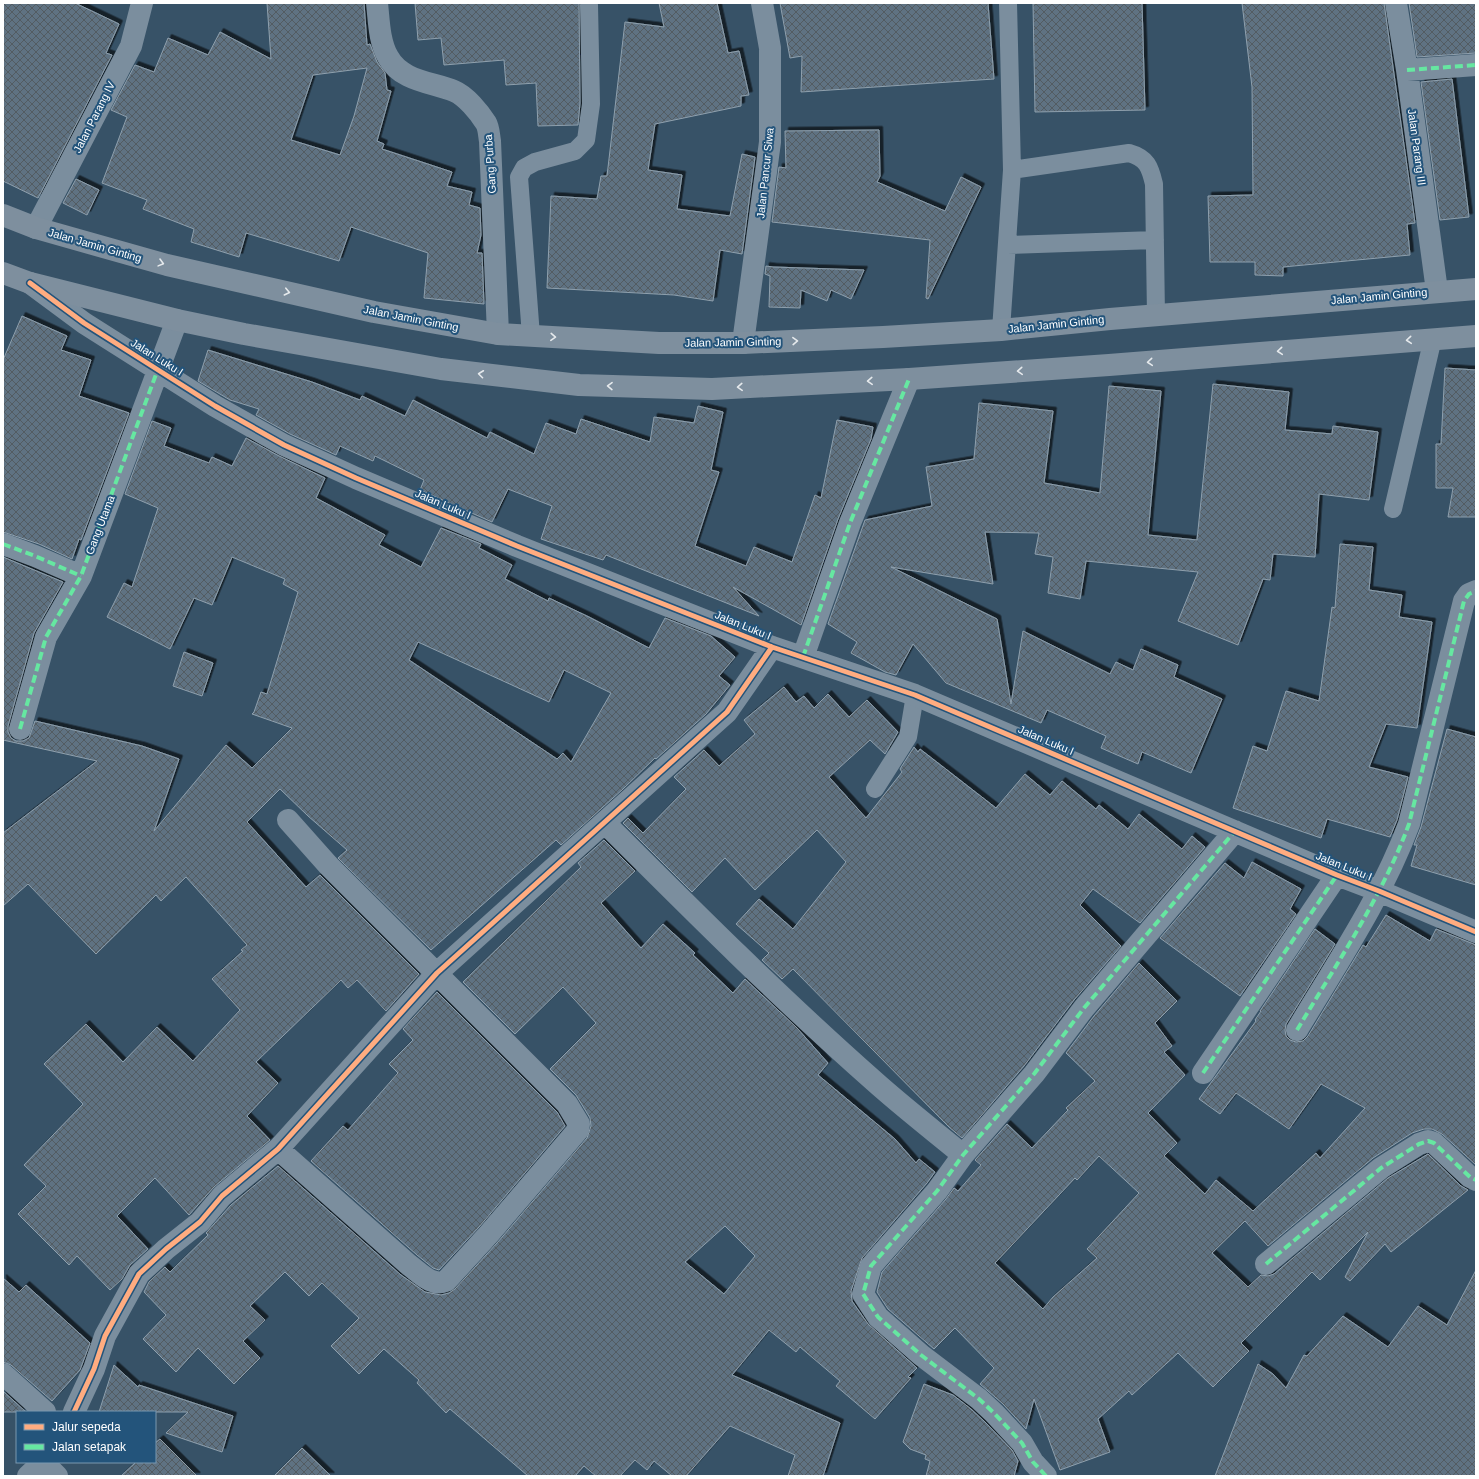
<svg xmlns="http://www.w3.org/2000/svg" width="1479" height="1479" viewBox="0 0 1479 1479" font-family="Helvetica,sans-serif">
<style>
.building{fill:url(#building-cross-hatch);stroke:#8fa0ad;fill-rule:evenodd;filter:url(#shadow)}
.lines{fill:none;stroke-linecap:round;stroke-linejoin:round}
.lane{stroke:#7b8e9e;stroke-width:18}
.street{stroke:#7b8e9e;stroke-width:22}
.highway{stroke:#7e8f9e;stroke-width:22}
.quiet{stroke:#66e7a1;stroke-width:4;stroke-dasharray:8 4;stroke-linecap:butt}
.cycleway-casing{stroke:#23547b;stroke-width:8}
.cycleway{stroke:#ffac80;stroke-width:5}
.oneway{stroke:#e5e9ec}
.labels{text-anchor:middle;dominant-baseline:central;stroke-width:4;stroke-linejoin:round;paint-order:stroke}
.street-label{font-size:11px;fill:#fff;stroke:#23547b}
</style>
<defs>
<pattern id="building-cross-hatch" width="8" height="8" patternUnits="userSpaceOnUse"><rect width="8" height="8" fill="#5e7282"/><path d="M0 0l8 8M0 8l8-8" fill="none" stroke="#535b62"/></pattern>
<filter id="shadow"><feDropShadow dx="3.5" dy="-3.5" stdDeviation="0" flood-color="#0009"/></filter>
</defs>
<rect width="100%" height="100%" fill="#375267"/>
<path class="building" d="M3 3H75L119 24 106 53 112 55 38 198 3 181Z
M267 3H364L367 45 370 44 377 62 385 73 387 90 391 91 377 141 384 144 382 149 452 172 447 186 472 192 469 205 480 208 481 235 477 253H482L484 304 424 298 428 253 351 227 339 261 246 233 239 257 191 242 194 229 143 209 147 200 102 183 127 117 111 110 135 65 154 72 168 38 208 55 220 32 271 59ZM367 68 354 116 340 155 291 140 313 75Z
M415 3H579L580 103 578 125 538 126 536 83 506 85 504 60 444 65 441 38 418 40Z
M659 3H717L728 53 739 51 749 95 741 96V106L655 124 648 170 682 175 677 209 730 216 742 154 755 157 742 254 720 250 713 301 674 295 547 288 551 196 597 199 601 176H607L625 22 664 27Z
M780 3H988L994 79 801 92 802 56 790 58Z
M1033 3H1142L1145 110 1035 112Z
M1242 3H1384L1415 223 1407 224 1410 255 1283 267V276L1255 275V262H1210L1208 196 1253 195 1252 87Z
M1409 3H1476V53L1417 57Z
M1452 79 1469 217 1440 220 1421 82Z
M879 130 880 176 877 182 945 211 961 177 981 187 928 299 926 298 930 240 772 222 779 167 786 168 785 131Z
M76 179 99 190 87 215 63 203Z
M766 266 773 267 864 270 851 299 831 290 827 301 801 290 800 308 769 307 770 276 765 274Z
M22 316 67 336 61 350 91 360 79 396 129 413 81 540 79 539 72 559 39 544 3 532V360Z
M208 350 312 382 360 400 362 396 405 416 413 400 487 438 490 432 534 454 546 423 576 434 581 419 650 442 654 417 694 423 698 406 723 412 711 470 719 472 695 546 746 566 754 547 792 562 815 495 821 498 837 420 873 427 871 439 838 519 801 625 733 587 759 616 606 555 603 560 541 539 552 506 508 489 492 522 420 490 424 480 375 456 373 461 340 446 336 455 290 434 256 415 259 409 230 400 198 381Z
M1445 368 1476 370V517H1448L1453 488H1436V444H1441Z
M1213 384 1289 392 1285 430 1332 434 1333 426 1378 432 1369 500 1319 494 1315 557 1273 554 1270 580 1263 579 1238 645 1178 621 1198 572 1086 561 1080 599 1048 593 1053 557 1035 554 1039 533 985 532 993 584 891 567 997 619 1011 704 1023 631 1110 674 1116 662 1133 670 1141 649 1178 665 1174 677 1222 699 1191 773 1142 752 1138 764 1101 748 1106 736 1047 710 1041 723 946 683 913 644 896 675 885 672 851 653 857 642 828 624 865 520 932 506 926 467 974 459 979 403 1053 411 1044 483 1100 493 1109 386 1161 391 1148 535 1197 540Z
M152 421 171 428 164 446 209 463 212 457 232 466 246 438 279 456 325 478 316 498 385 535 379 545 421 567 441 528 481 544 479 548 512 565 505 579 548 601 549 598 589 617 649 648 665 618 711 636 735 657 719 676 730 685 706 714 656 759 655 758 623 789 561 845 556 840 431 950 338 858 347 850 308 816 280 789 247 822 306 887 320 875 419 974 386 1011 357 980 348 988 341 980 256 1062 278 1083 247 1116 270 1140 214 1187 189 1215 155 1178 117 1216 148 1249 130 1265 122 1279 110 1290 77 1256 69 1265 18 1214 46 1186 24 1165 83 1104 44 1064 86 1024 123 1062 157 1027 193 1061 240 1010 212 979 243 951 241 950 247 945 186 877 161 901 156 895 96 954 28 884 3 906V833L97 761 3 740V557L63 582 34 633 8 726V732L11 738 16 741H23L29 738 35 721 142 746 179 759 154 831 226 745 252 768 292 728 252 714 254 712 261 692 267 694 298 592 283 584 285 579 232 557 212 605 194 598 170 649 107 617 124 583 132 587 158 508 125 494ZM418 642 549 702 564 670 611 693 571 762 563 753 557 759 409 660Z
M1340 544 1373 547 1369 590 1402 595 1399 617 1432 622 1417 728 1386 724 1369 767 1408 777 1397 820 1390 837 1327 819 1321 838 1233 808 1253 746 1267 751 1286 691 1319 701 1332 607 1335 608Z
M184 652 213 663 202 696 173 686Z
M784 687 796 702 804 696 814 708 828 694 849 717 867 700 898 732 885 754 870 740 829 777 866 818 902 772 900 769 914 747 918 752 920 749 996 808 1025 774 1050 795 1062 781 1096 809 1099 805 1128 829 1139 814 1182 849 1192 836 1205 847 1140 923 1093 889 1080 905 1121 946 1074 1000 1024 1066 962 1138 949 1127 793 969 782 979 762 960 769 953 736 924 759 899 793 929 846 862 817 830 755 890 725 858 692 892 623 823 628 818 643 833 686 789 674 777 704 750 719 766 755 734 744 720Z
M1447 729 1476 737V885L1411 866 1417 845H1414L1421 827Z
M604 840 635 871 601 903 641 948 663 924 695 953 693 955 733 993 745 979 797 1028 828 1063 818 1075 895 1139 916 1163 919 1159 935 1172 927 1183 862 1258 851 1291 852 1301 868 1324 917 1368 908 1377 911 1378 875 1419 836 1386 840 1381 800 1347 796 1352 769 1330 732 1375 840 1423 823 1476H788L795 1455 730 1426 686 1476H672L654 1461 647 1470 635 1460 620 1476H596L584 1466 575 1476H528L450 1409 446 1413 417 1383 419 1380 384 1349 359 1374 331 1346 359 1318 322 1283 309 1296 285 1272 250 1306 265 1320 243 1341 260 1358 234 1384 198 1348 176 1372 143 1339 166 1315 144 1292 149 1282 165 1267 170 1272 208 1235 206 1233 231 1205 278 1166 401 1275 425 1292 441 1295 449 1293 455 1289 497 1243 587 1138 591 1126 590 1118 576 1095 550 1069 596 1023 563 987 515 1034 463 982 581 867 578 863ZM725 1226 755 1256 724 1294 685 1262Z
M1252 862 1301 889 1290 909 1296 914 1240 996 1160 938 1225 863 1244 878Z
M1386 915 1430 941 1436 929 1476 945V1165L1442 1134 1432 1129H1424L1412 1133 1373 1158 1268 1246 1245 1221 1212 1253 1248 1287 1261 1275 1268 1276 1274 1274 1388 1178 1428 1154 1461 1186 1468 1190 1391 1252 1385 1244 1350 1281 1345 1277 1368 1232 1320 1280 1312 1272 1241 1343 1249 1351 1213 1387 1178 1353 1132 1395 1129 1391 1098 1419 1110 1452 1060 1470 1034 1399 1026 1429 1003 1404 980 1384 994 1368 955 1328 934 1349 888 1309 877 1292 882 1272 946 1199 954 1188 958 1191 981 1165 975 1160 1007 1124 1032 1148 1068 1110 1066 1108 1095 1081 1066 1053 1094 1016 1139 963 1177 1001 1155 1023 1172 1046 1164 1052 1185 1075 1148 1113 1177 1143 1164 1156 1205 1194 1216 1180 1253 1211 1316 1153 1320 1158 1365 1108 1321 1084 1289 1129 1236 1093 1220 1114 1199 1099 1256 1021 1255 1020 1261 1011H1260L1315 929 1335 944 1286 1024 1285 1030 1286 1036 1290 1040 1296 1042 1303 1041 1308 1036 1363 945 1366 947ZM1099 1156 1139 1193 1087 1249 1097 1258 1053 1297 1043 1309 995 1263 1075 1178 1077 1180Z
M437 992 557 1112 565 1126 479 1227 439 1270 433 1268 417 1255 311 1161 343 1126 348 1130 398 1073 389 1064 413 1040 403 1029Z
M1476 1270V1476H1215L1258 1364 1273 1374 1286 1388 1304 1355 1307 1356 1343 1316 1388 1347 1418 1306 1447 1325Z
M3 1278 19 1292 26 1285 90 1343 80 1370 52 1401 11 1365 3 1362Z
M114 1365 138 1387 139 1385 233 1416 222 1452 166 1433 188 1412H99Z
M924 1384 953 1395 971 1409 985 1422 1012 1450 1018 1461 1014 1476H926L930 1461 925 1459 926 1455 910 1449 903 1442Z
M3 1391 26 1412H3Z
M160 1439 197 1476H121L136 1462H155V1443Z
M302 1448 331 1476H274Z"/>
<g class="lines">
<path class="lane" d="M1012 170 1129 153C1147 158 1150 167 1154 184L1156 315
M1007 245 1155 240
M1001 330 1012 170 1008 3
M531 336 519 177 524 168 535 162 575 151 586 140 591 104 589 5
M1393 509 1433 338
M875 789 908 737 915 695"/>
<path class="street" d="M377 3C379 21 379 41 388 57 401 81 431 82 454 91 466 96 479 112 486 123 489 128 489 136 490 141L498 334
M1396 3 1407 70 1437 291
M1407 70 1476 65
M36 228 131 46 142 3
M30 283 84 323 215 406 284 445 356 478 517 546 772 647 915 695 1337 875 1379 891 1476 932
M743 343 770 142V48L762 3
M3 544 35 556 81 576
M803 657 850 523 909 379
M20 729 46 637 81 576 177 320
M605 823C693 911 781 999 874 1081 903 1107 934 1131 963 1155
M1297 1030C1337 963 1382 897 1409 824L1464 601 1469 594 1476 591
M1203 1073 1337 875
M278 1149 409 1265C420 1273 432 1287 446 1281L488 1235 578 1130 579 1124 567 1104 328 865 288 820
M1266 1264 1381 1168 1419 1144 1428 1141 1434 1143 1470 1177 1476 1180
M3 1374 45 1412
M74 1412 94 1369 105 1336 139 1274 166 1249 200 1222 222 1196 278 1149 437 973 727 712 772 647
M43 1462 57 1476
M28 1476 43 1462
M1046 1476 1033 1462 1022 1443 994 1413 979 1399 921 1355 878 1317 863 1294 871 1266 937 1191 963 1155 1034 1074 1084 1008 1235 831"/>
<path class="highway" d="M3 215 36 228 167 265 374 312 498 334 659 343H743L883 337 1001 330 1110 319 1476 289
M3 273 30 283 177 320 244 334 441 369 579 385 712 389 909 379 1109 365 1476 336"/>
<path class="quiet" d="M1407 70 1476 65
M3 544 35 556 81 576
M803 657 850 523 909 379
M20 729 46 637 81 576 158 369
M1297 1030C1337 963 1382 897 1409 824L1464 601 1469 594 1476 591
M1203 1073 1337 875
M1266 1264 1381 1168 1419 1144 1428 1141 1434 1143 1470 1177 1476 1180
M1046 1476 1033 1462 1022 1443 994 1413 979 1399 921 1355 878 1317 863 1294 871 1266 937 1191 963 1155 1034 1074 1084 1008 1235 831"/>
<defs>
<path id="cycleway" d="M30 283 84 323 215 406 284 445 356 478 517 546 772 647 915 695 1337 875 1379 891 1476 932
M74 1412 94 1369 105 1336 139 1274 166 1249 200 1222 222 1196 278 1149 437 973 727 712 772 647"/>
</defs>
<use href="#cycleway" class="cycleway-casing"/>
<use href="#cycleway" class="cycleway"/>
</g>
<defs><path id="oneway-chevron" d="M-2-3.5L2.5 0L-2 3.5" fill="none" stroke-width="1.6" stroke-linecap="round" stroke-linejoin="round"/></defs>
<g class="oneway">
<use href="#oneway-chevron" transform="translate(161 263) rotate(15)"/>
<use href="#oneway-chevron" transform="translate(287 292) rotate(13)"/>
<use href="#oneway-chevron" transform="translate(553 337) rotate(3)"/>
<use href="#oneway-chevron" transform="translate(1409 340) rotate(175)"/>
<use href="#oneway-chevron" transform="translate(795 341) rotate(-2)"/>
<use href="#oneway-chevron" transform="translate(1280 351) rotate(175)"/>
<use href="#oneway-chevron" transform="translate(1150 362) rotate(175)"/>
<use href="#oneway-chevron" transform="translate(1020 371) rotate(176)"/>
<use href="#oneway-chevron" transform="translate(481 374) rotate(-173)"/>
<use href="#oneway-chevron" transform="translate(870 381) rotate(177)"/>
<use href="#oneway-chevron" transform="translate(610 386) rotate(-179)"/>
<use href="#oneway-chevron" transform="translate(740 387) rotate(177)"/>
</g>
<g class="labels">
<g class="street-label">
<text transform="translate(94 117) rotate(-63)">Jalan Parang IV</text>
<text transform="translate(1417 147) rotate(82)">Jalan Parang III</text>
<text transform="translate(490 164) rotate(-94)">Gang Purba</text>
<text transform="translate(765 173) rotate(-84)">Jalan Pancur Siwa</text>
<text transform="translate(95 245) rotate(16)">Jalan Jamin Ginting</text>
<text transform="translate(1379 296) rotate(-5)">Jalan Jamin Ginting</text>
<text transform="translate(411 318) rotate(11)">Jalan Jamin Ginting</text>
<text transform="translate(1056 324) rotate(-6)">Jalan Jamin Ginting</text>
<text transform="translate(733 342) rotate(-1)">Jalan Jamin Ginting</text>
<text transform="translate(157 357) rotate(32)">Jalan Luku I</text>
<text transform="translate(443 504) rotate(23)">Jalan Luku I</text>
<text transform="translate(100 525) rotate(-69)">Gang Utama</text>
<text transform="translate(743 625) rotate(22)">Jalan Luku I</text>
<text transform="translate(1046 740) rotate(23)">Jalan Luku I</text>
<text transform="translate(1344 866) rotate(22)">Jalan Luku I</text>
</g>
</g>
<rect width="1479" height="1479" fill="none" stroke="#ffffff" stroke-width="8"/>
<rect x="16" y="1411" width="140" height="52" fill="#23547b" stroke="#7b98b0"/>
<rect x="24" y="1424" width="20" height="6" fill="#ffac80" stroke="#7b98b0"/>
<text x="52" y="1431" font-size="12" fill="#ffffff">Jalur sepeda</text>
<rect x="24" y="1444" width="20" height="6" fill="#66e7a1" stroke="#7b98b0"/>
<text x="52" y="1451" font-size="12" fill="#ffffff">Jalan setapak</text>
</svg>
